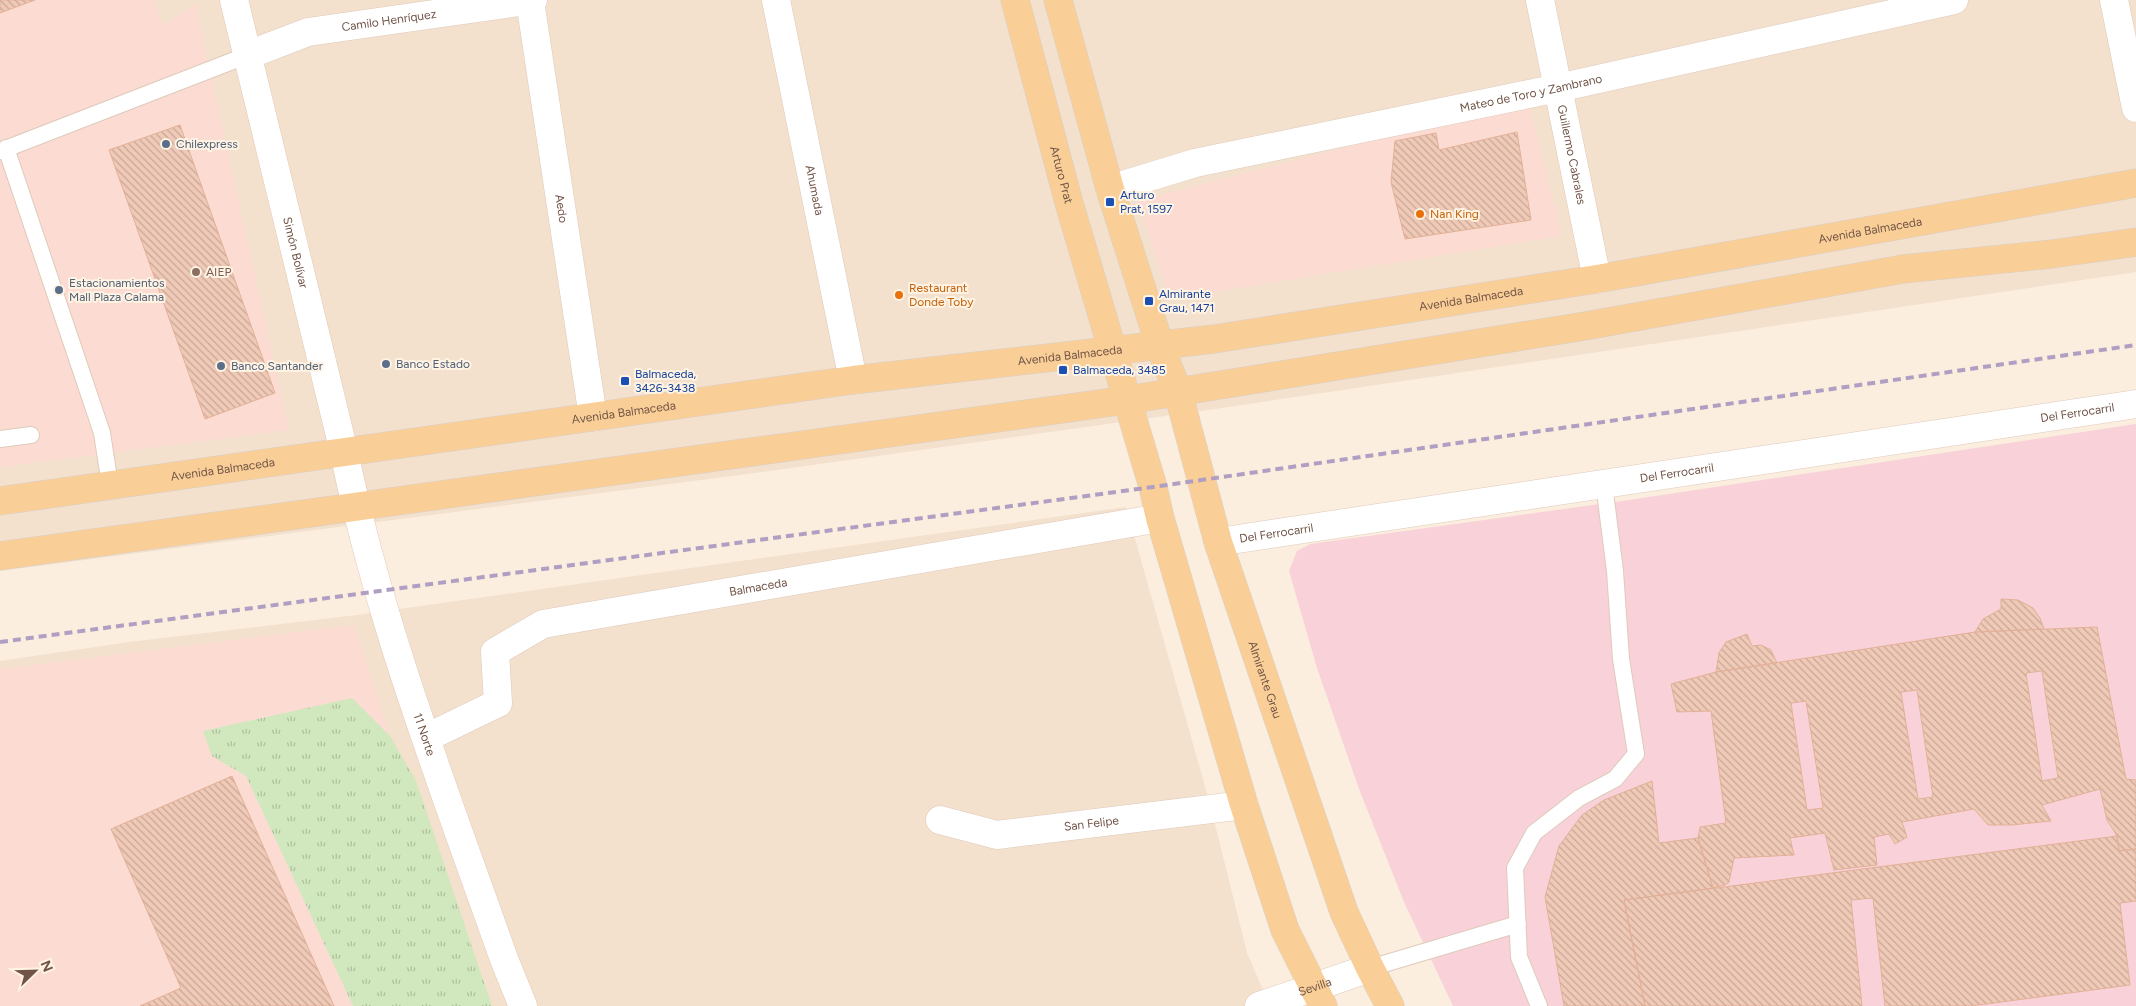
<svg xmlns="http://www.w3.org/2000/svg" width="2136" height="1006" viewBox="0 0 2136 1006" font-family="Figtree,sans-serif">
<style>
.residential{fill:#f3e0cd}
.commercial{fill:#fcdcd2}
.medical{fill:#f9d2d9}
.grass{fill:url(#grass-tufts)}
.building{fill:url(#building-back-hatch);stroke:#e3b097;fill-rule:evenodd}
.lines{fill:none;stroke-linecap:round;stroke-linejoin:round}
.lane-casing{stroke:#dfcabb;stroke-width:18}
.street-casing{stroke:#dfcabb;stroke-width:29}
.secondary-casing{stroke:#e4cbb9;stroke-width:29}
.primary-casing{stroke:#d7cfcb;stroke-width:29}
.lane{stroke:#fff;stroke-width:16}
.street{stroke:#fff;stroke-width:28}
.secondary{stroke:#fff;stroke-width:28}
.primary{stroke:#facf97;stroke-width:28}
.rail{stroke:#b09fc3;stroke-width:4;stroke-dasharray:8 5;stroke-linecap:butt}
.service-dot{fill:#5c6f8a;stroke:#fff3e4;stroke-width:2}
.transit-dot{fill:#1a4fb4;stroke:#fff3e4;stroke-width:2}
.food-dot{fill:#e8710a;stroke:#fff3e4;stroke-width:2}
.education-dot{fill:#8d6e63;stroke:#fff3e4;stroke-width:2}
.labels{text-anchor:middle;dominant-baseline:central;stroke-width:4;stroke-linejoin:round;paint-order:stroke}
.street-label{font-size:12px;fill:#715447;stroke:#fff3e4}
.service-label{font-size:12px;fill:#4e5e75;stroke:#fff3e4;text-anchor:start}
.transit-label{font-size:12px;fill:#164399;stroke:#fff3e4;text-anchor:start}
.food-label{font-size:12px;fill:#c56008;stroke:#fff3e4;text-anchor:start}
.education-label{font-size:12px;fill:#785e54;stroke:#fff3e4;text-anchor:start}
</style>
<defs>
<pattern id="grass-tufts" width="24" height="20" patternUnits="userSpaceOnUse" patternTransform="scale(1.25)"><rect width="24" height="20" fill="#d1e8be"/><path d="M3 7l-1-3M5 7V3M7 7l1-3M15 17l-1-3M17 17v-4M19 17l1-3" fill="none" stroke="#aebf9c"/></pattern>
<pattern id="building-back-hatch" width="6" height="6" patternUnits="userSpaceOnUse" patternTransform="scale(1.25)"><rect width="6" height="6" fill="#f0cab7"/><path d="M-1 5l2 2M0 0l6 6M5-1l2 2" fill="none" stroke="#c7a797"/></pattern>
</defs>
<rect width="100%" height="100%" fill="#fbeede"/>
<path class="residential" d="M0 0H2136V272L1215 409 755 473 0 571Z
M1126 507 1210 804 1247 953 1270 1006H0V661L129 642 357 615Z"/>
<path class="commercial" d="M0 0H154L163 25 195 4 289 430 0 467Z
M1528 100 1562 236 1170 299 1138 201Z
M354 625 390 736 416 781 492 1006H0V669Z"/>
<path class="medical" d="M2136 424V1006H1453L1404 902 1359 789 1317 668 1289 571 1297 551 1310 544 1629 500Z"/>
<path class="grass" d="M352 698 390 736 416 781 492 1006H353L246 776 212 756 203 731Z"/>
<path class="building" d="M0 0H35L0 13Z
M180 125 275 393 205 419 109 150Z
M1517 132 1531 220 1405 239 1391 182 1395 141 1436 133 1439 150Z
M2001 599 2018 600 2033 608 2040 618 2044 629 1975 632 1983 619 2001 609Z
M2097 627 2126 779 2136 780V849L2119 851 2117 836 2107 820 2100 789 2042 805 2051 821 2012 825H1988L1974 809 1902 822 1907 837 1895 844 1889 834 1874 837 1877 865 1834 870 1825 833 1790 838 1794 855 1734 858 1729 882 1725 885 1713 888 1698 838 1700 827 1726 823 1711 711 1677 712 1671 684 1716 672 1975 632ZM2042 671 2058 778 2042 781 2026 673ZM1917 690 1933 797 1918 799 1901 692ZM1806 701 1823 808 1807 810 1791 703Z
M1747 634 1752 646 1761 645 1771 650 1777 663 1716 672 1719 653 1726 642Z
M232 776 334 1006H140L181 988 111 829Z
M1652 781 1659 843 1698 838 1713 888 1624 900 1645 1006H1564L1545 897 1559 846 1582 815 1604 800Z
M2117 836 2119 851 2136 849V901L2120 903 2130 985 1971 1006H1885L1873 898 1851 900 1862 1006H1645L1624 900Z"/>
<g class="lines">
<defs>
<path id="lane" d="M6 148 97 418 102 433 110 485
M0 151 248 55
M0 439 31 435
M1370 968 1518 924
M1539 1006 1519 957 1515 868 1534 833 1579 798 1615 779 1636 754 1621 659 1615 571 1604 484"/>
<g id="street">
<path id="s1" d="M776 0 853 380"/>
<path id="s2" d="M1540 0 1597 279"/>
<path d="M2114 0 2136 108"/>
<path id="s3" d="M530 1 593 417"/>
<path id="s4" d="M248 55 308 32 533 0"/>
<path id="s5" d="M1110 189 1195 163 1558 88 1954 0"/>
<path id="s6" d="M1218 542 2136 404"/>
<path id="s7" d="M426 738 498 703 495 652 543 624 1160 518"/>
<path id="s8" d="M940 820 997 835 1244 805"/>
<path id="s9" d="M1259 1006 1370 968"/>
</g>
<g id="secondary">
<path id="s10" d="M234 0 344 452C380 626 445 792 504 959L523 1006"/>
</g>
<g id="primary">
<path id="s11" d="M1015 0 1069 203 1153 487 1160 518 1244 805 1285 930 1323 1006"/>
<path id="s12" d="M1058 0 1110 189 1160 346 1178 392 1218 542 1344 912 1370 968 1390 1006"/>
<path id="s13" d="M0 501 853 380 1214 339 1597 279 2136 183"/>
<path d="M0 556 1127 400 1585 326 1903 269 2052 254 2136 242"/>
</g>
</defs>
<use href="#lane" class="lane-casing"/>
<use href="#street" class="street-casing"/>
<use href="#secondary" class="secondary-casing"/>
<use href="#primary" class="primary-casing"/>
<use href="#lane" class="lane"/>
<use href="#street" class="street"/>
<use href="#secondary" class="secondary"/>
<use href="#primary" class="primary"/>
<path class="rail" d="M0 642 1153 487 2136 345"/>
</g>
<g class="service-dot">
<circle cx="166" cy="144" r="5"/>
<circle cx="59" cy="290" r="5"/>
<circle cx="386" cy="364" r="5"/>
<circle cx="221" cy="366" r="5"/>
</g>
<g class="transit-dot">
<rect x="1105" y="197" width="10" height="10" rx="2.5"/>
<rect x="1144" y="296" width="10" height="10" rx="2.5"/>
<rect x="1058" y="365" width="10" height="10" rx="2.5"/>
<rect x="620" y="376" width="10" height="10" rx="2.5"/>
</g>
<g class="food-dot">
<circle cx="1420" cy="214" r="5"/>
<circle cx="899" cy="295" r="5"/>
</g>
<circle class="education-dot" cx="196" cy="272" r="5"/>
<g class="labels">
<g class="street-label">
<text stroke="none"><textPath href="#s4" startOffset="146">Camilo Henríquez</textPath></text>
<text stroke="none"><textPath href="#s5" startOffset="432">Mateo de Toro y Zambrano</textPath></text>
<text stroke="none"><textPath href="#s2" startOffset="158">Guillermo Cabrales</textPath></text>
<text stroke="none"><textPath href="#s11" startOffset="181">Arturo Prat</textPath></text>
<text stroke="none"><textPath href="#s1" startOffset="194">Ahumada</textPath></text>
<text stroke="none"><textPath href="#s3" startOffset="210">Aedo</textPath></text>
<text stroke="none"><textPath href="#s13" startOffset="1890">Avenida Balmaceda</textPath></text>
<text stroke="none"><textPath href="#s10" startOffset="260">Simón Bolívar</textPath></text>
<text stroke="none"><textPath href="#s13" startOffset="1485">Avenida Balmaceda</textPath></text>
<text stroke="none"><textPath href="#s13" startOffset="1080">Avenida Balmaceda</textPath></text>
<text stroke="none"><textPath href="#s13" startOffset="630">Avenida Balmaceda</textPath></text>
<text stroke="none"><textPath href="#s6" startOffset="869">Del Ferrocarril</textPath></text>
<text stroke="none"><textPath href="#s13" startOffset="225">Avenida Balmaceda</textPath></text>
<text stroke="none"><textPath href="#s6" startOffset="464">Del Ferrocarril</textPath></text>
<text stroke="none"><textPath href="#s6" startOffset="59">Del Ferrocarril</textPath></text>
<text stroke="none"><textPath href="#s7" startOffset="405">Balmaceda</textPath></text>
<text stroke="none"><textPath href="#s12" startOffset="711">Almirante Grau</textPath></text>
<text stroke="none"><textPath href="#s10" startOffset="759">11 Norte</textPath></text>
<text stroke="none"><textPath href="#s8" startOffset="154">San Felipe</textPath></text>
<text stroke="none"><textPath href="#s9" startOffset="59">Sevilla</textPath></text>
</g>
<g class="service-label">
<text x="176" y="144">Chilexpress</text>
<text x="69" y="283">Estacionamientos<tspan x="69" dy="14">Mall Plaza Calama</tspan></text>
<text x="396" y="364">Banco Estado</text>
<text x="231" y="366">Banco Santander</text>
</g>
<g class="transit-label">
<text x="1120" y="195">Arturo<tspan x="1120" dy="14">Prat, 1597</tspan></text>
<text x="1159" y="294">Almirante<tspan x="1159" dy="14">Grau, 1471</tspan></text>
<text x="1073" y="370">Balmaceda, 3485</text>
<text x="635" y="374">Balmaceda,<tspan x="635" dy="14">3426-3438</tspan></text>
</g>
<g class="food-label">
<text x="1430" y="214">Nan King</text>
<text x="909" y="288">Restaurant<tspan x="909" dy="14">Donde Toby</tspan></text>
</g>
<g class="education-label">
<text x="206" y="272">AIEP</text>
</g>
</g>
<g transform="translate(35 971) rotate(67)" stroke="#fff3e4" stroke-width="4" paint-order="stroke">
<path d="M0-4L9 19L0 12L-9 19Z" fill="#715447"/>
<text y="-8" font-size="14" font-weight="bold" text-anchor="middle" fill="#715447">N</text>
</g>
</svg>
